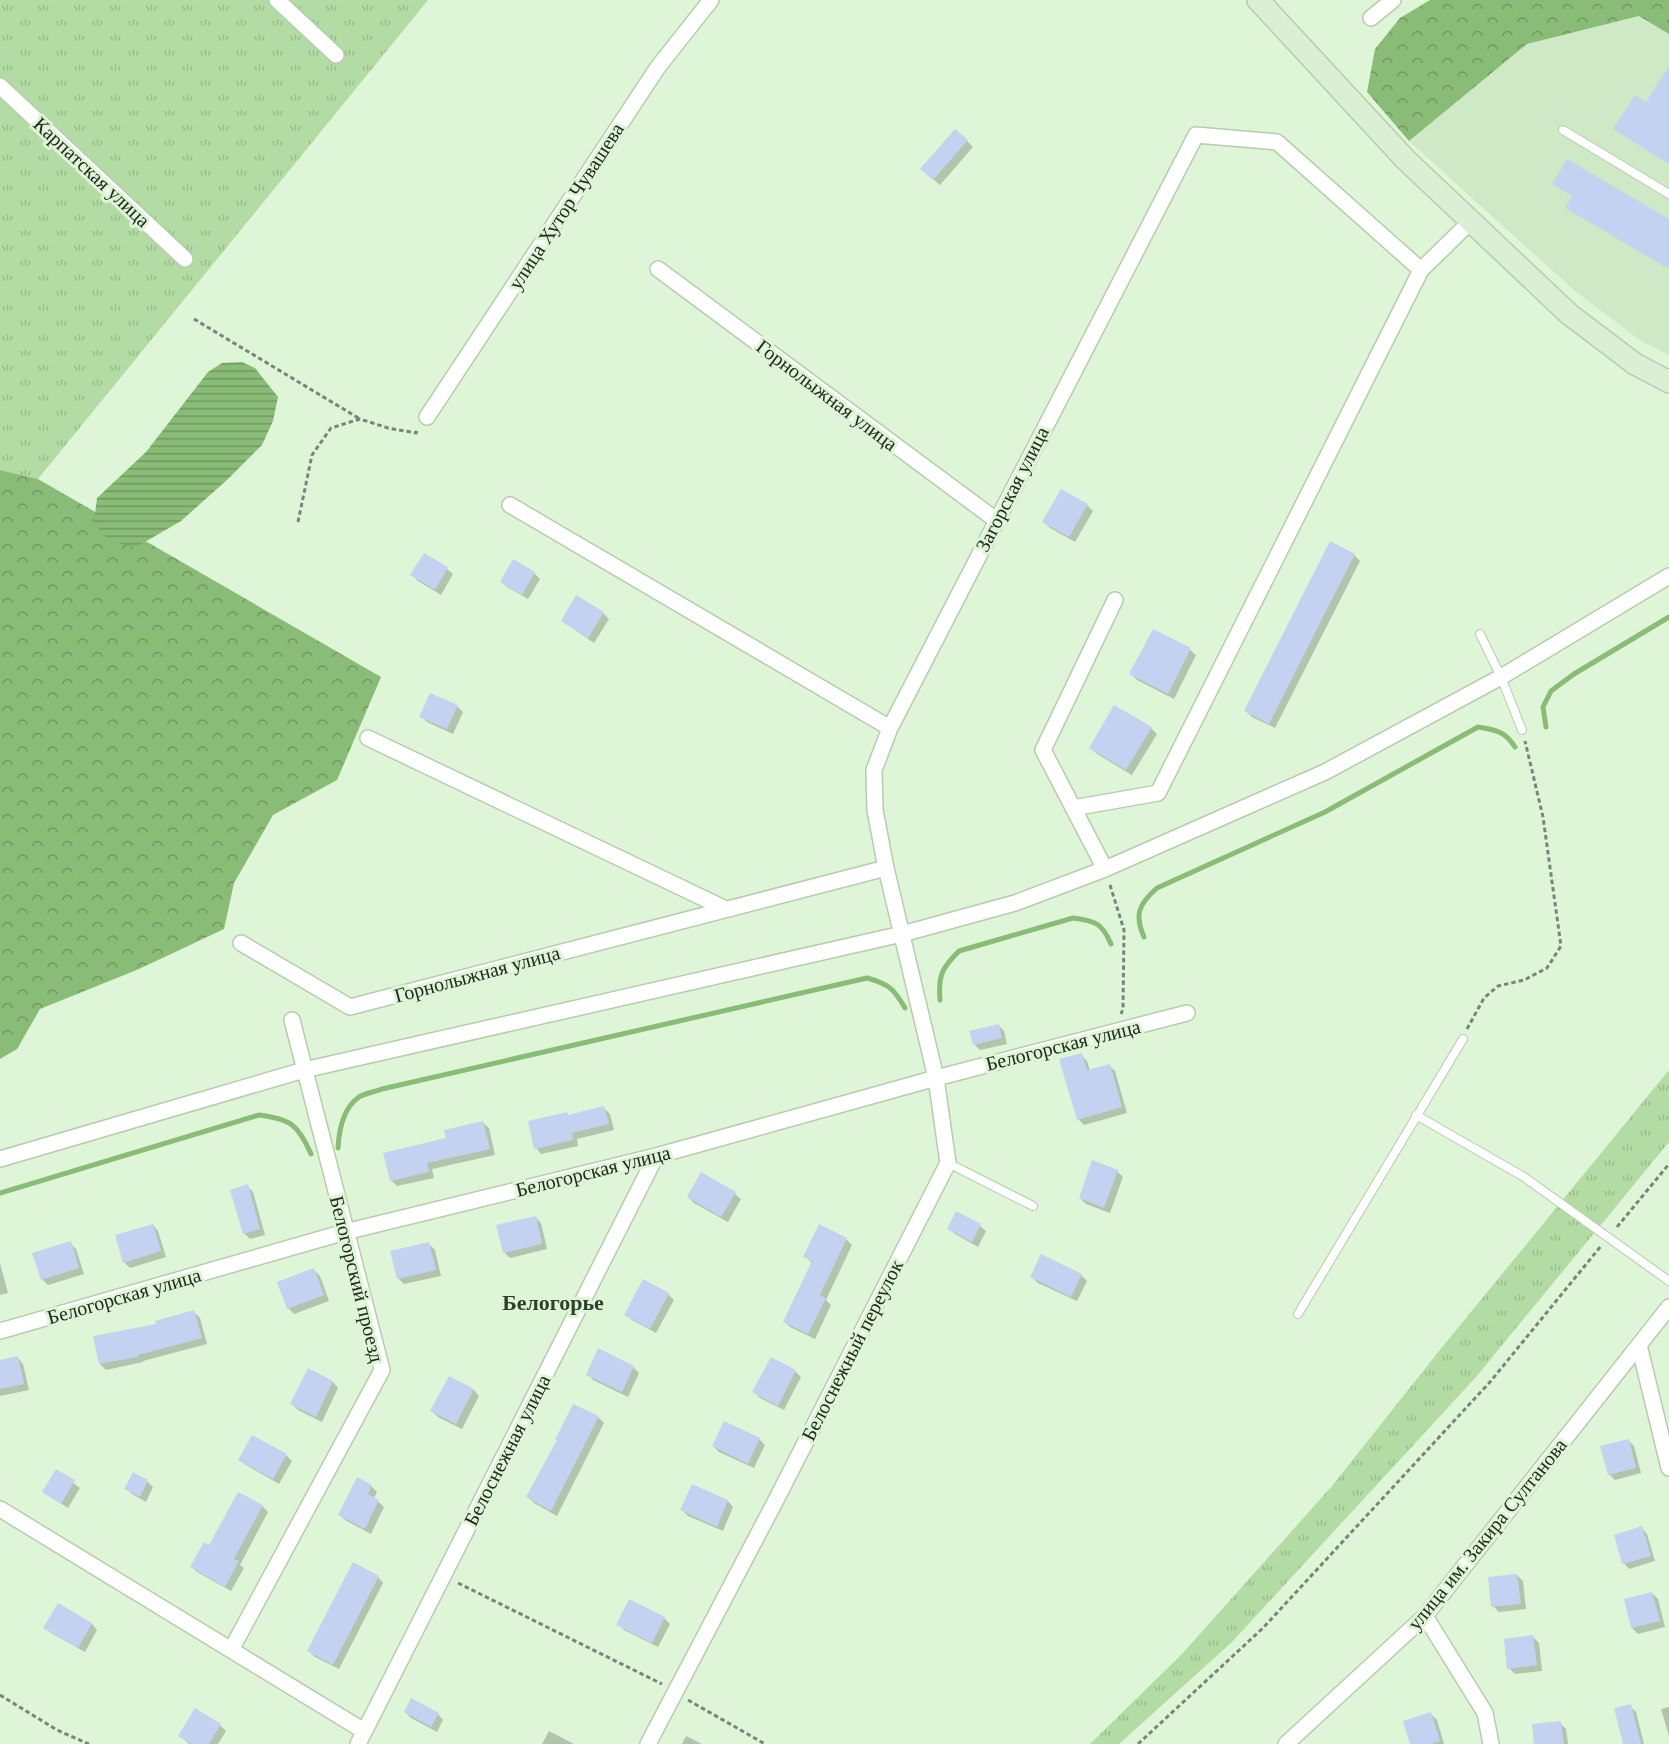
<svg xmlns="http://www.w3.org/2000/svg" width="1669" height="1744" viewBox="0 0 1669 1744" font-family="Georgia,serif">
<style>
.built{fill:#cfe9c6}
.grass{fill:url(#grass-tufts)}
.forest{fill:url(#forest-crowns)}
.water{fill:url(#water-rules)}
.shadow{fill:#0003}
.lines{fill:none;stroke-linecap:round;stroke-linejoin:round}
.stream{stroke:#89bc76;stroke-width:5}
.building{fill:#c3d2f1}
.lane-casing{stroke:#b7ccaf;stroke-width:10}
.street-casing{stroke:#b7ccaf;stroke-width:18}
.secondary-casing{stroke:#b7ccaf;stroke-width:24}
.path{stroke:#788773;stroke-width:3;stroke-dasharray:4.5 3;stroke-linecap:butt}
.lane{stroke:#fff;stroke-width:8}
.street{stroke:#fff;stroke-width:15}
.secondary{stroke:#dbefd4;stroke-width:21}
.labels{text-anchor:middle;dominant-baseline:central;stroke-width:6;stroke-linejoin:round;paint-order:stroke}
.street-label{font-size:20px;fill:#21291e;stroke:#dff5d7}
.quarter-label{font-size:22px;font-weight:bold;fill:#2f4028;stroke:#dff5d7}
</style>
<defs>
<pattern id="grass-tufts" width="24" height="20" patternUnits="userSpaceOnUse" patternTransform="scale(1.5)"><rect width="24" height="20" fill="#b2dca3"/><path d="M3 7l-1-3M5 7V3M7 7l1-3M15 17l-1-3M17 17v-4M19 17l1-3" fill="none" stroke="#99bd8c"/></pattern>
<pattern id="forest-crowns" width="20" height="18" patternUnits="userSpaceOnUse" patternTransform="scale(1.5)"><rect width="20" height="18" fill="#89bc76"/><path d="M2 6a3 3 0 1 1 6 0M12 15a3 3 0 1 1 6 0" fill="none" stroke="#709960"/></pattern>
<pattern id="water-rules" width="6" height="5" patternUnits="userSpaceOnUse" patternTransform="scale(1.5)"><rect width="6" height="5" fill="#89bc76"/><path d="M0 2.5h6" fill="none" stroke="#709960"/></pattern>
</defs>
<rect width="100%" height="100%" fill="#dff5d7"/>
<path class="built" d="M1640 16 1669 34V355L1641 341 1575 291 1409 141 1527 44Z"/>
<path class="grass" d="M0 0H428L38 479 0 470Z
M1669 1070V1142L1476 1377 1232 1642 1119 1744H1090L1182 1654 1332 1486 1439 1351Z"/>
<path class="forest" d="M1430 0H1669V34L1639 16 1527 44 1409 141 1367 92 1375 49 1400 18Z
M0 470 38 479 381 677 337 780 273 815 234 883 224 929 139 969 40 1009 17 1049 0 1059Z"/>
<path class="water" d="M242 362 255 368 278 397 273 421 262 445 228 479 181 521 136 547 110 541 94 523 97 498 146 452 208 372 222 363Z"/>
<path class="shadow" d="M967 141 973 147 940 185 928 175Z
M1087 505 1093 511 1075 542 1050 528 1044 522Z
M1330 543 1354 555 1360 561 1275 728 1252 717 1246 711Z
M424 555 447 569 453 574 441 595 418 581 412 575Z
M534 573 540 579 528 599 507 587 502 582Z
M603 613 609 619 594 643 562 621Z
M1153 631 1190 650 1196 655 1174 699 1137 680 1131 674Z
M457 706 463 712 453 734 427 722 421 716Z
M1151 728 1157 734 1132 775 1097 754 1091 748Z
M998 1025 1004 1031 1007 1044 980 1050 974 1044Z
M1081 1055 1087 1061 1090 1071 1109 1066 1115 1071 1127 1113 1084 1125 1078 1119Z
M604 1108 610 1114 614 1130 577 1139 578 1146 541 1154 536 1148 566 1113 569 1116Z
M483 1123 489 1128 495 1155 432 1169 434 1178 397 1186 391 1180 448 1139Z
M1117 1171 1123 1177 1110 1213 1086 1204 1080 1198Z
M702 1174 735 1194 741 1199 728 1222 694 1203 688 1197Z
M247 1186 253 1192 265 1235 250 1239 244 1233Z
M957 1213 980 1226 986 1231 978 1247 955 1234 949 1229Z
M535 1217 541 1223 547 1249 510 1258 504 1252Z
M153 1225 158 1231 166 1257 130 1268 124 1262Z
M846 1239 852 1245 826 1300 831 1305 815 1339 790 1327 784 1321 812 1263 805 1256Z
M70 1243 76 1249 84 1274 48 1285 42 1279Z
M429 1244 435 1250 441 1276 404 1284 398 1278Z
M0 1263 8 1293 0 1295Z
M314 1270 320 1276 329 1301 294 1314 288 1308Z
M1081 1275 1087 1281 1077 1301 1038 1283 1032 1277Z
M668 1294 674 1300 656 1333 632 1320 626 1315Z
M194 1312 200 1318 207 1344 143 1361V1362L106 1370 100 1364 158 1325Z
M18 1358 23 1364 29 1390 0 1396V1362Z
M633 1367 639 1373 628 1397 593 1380 588 1374Z
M308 1370 333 1382 338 1388 322 1422 298 1410 292 1404Z
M795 1371 801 1377 784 1410 760 1398 754 1392Z
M449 1378 474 1390 479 1396 462 1429 438 1417 432 1411Z
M598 1417 604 1423 557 1516 534 1503 528 1497Z
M759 1439 765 1445 754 1468 719 1452 713 1446Z
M1628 1440 1634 1446 1641 1473 1615 1480 1609 1474Z
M286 1455 292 1461 279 1484 246 1465 240 1460Z
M57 1471 80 1488 68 1508 44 1492Z
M133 1474 148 1482 153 1487 146 1502 132 1494 126 1489Z
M371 1486 377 1492 374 1498 384 1507 371 1534 345 1520 339 1514Z
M692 1486 728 1501 733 1507 723 1531 688 1516 682 1510Z
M238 1494 262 1506 268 1512 240 1565 244 1568 231 1591 197 1572 191 1566 210 1547Z
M1642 1528 1647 1534 1655 1561 1629 1569 1624 1563Z
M1517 1575 1523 1581 1526 1609 1499 1612 1493 1606Z
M378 1577 383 1583 339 1669 315 1657 309 1651Z
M1652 1593 1658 1599 1665 1627 1638 1634 1632 1628Z
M58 1605 92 1624 97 1630 85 1652 51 1633 45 1627Z
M664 1618 670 1624 658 1647 624 1630 618 1624Z
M1533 1637 1539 1643 1542 1671 1515 1674 1509 1668Z
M1630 1706 1636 1712 1644 1744H1624Z
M1669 1707V1736L1661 1709Z
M195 1710 220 1725 226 1731 218 1744H189L180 1736Z
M405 1712 438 1714 443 1720 437 1732 411 1718Z
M1431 1714 1437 1720 1444 1744H1412Z
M1560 1723 1566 1729 1568 1744H1535Z
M549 1731 574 1744H542Z
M686 1736 702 1744H682Z"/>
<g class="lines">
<path class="stream" d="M1546 727 1543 707 1551 691 1574 674 1669 617
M1144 937C1134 914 1139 904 1157 888L1325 812 1478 727C1496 730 1505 731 1515 747
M940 1000C938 975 942 968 959 951L1073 918C1096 921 1102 923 1111 944
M338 1148C339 1130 343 1108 359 1097 365 1093 375 1092 382 1089L867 978C889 984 894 989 905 1008
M0 1193 259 1115C290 1119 298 1124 311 1154"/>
</g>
<path class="building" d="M1669 66V164L1613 129 1635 95 1646 102Z
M955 129 968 140 933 180 920 169Z
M1567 159 1669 219V269L1565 208 1572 196 1552 184Z
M1061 489 1088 504 1069 537 1042 522Z
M1330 541 1355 554 1269 724 1244 711Z
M424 553 448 567 435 590 410 575Z
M513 559 535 572 522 595 500 582Z
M576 595 604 612 588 638 561 621Z
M1153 629 1191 648 1168 694 1129 674Z
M430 693 458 705 447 729 419 717Z
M1114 705 1152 727 1126 770 1089 748Z
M999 1024 1002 1038 973 1045 969 1031Z
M1082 1053 1087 1070 1110 1064 1122 1107 1077 1120 1059 1059Z
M604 1106 609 1124 572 1133 573 1140 534 1149 528 1121 567 1112 568 1115Z
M483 1121 490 1149 427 1163 429 1172 390 1181 383 1153 446 1138 444 1130Z
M1092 1160 1118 1170 1104 1208 1079 1198Z
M701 1172 736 1192 721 1217 687 1197Z
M248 1184 260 1229 243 1234 230 1190Z
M956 1211 981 1224 972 1242 947 1229Z
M536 1216 542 1244 503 1253 496 1225Z
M153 1224 161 1251 123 1263 115 1235Z
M819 1224 847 1238 820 1295 826 1298 808 1334 783 1322 812 1261 803 1257Z
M71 1241 79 1268 41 1280 32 1253Z
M429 1242 436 1270 397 1279 390 1251Z
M1041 1254 1082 1274 1071 1297 1030 1277Z
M314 1268 324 1295 287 1309 277 1282Z
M643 1279 669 1293 650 1329 624 1315Z
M194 1310 202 1338 138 1355V1357L99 1364 93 1336 156 1324 155 1321Z
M598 1348 634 1366 622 1392 586 1375Z
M18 1356 24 1384 0 1389V1360Z
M771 1357 796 1370 778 1406 752 1392Z
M308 1368 333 1381 316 1417 290 1404Z
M449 1376 474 1389 456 1424 430 1411Z
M573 1404 599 1416 551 1511 526 1497 557 1440H555Z
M724 1421 760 1438 748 1464 712 1446Z
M252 1435 287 1454 273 1479 238 1460Z
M1629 1439 1636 1468 1608 1475 1600 1446Z
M56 1469 75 1480 61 1504 42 1492Z
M133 1472 148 1480 140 1497 124 1489Z
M357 1477 372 1485 368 1494 379 1500 365 1529 338 1515Z
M692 1484 728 1500 717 1527 680 1510Z
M238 1492 263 1505 234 1559 239 1561 225 1587 190 1567 204 1542 209 1545Z
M1642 1526 1651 1556 1622 1564 1614 1535Z
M353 1562 379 1576 333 1665 307 1651Z
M1517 1574 1521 1604 1491 1607 1488 1577Z
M1652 1592 1660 1621 1631 1628 1624 1599Z
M629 1599 665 1617 652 1643 616 1625Z
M58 1603 92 1623 78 1648 43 1628Z
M1533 1635 1537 1665 1507 1669 1504 1639Z
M411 1698 439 1713 431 1727 404 1712Z
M1631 1704 1641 1744H1623L1614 1708Z
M195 1708 221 1724 209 1744H191L178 1736Z
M1431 1712 1440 1741 1431 1744H1410L1403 1721Z
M1561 1721 1564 1744H1534L1532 1724Z"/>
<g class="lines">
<defs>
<path id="lane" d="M1563 130 1669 194
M1480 634 1501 677 1522 730
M1416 1115 1524 1177 1669 1281
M948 1163 1033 1206
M1298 1314 1463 1039"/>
<path id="street" d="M277 0 336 55
M1371 18 1393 0
M0 86 185 259
M658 269 996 520
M427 417 658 67 711 0
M510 505 890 728
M368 738 726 909
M1073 808 1158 793 1421 270
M1105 869 1043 750 1115 600
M241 943 350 1007 886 868
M0 1159 304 1070 902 934 1015 903 1105 869 1325 772 1501 677 1669 576
M0 1331 345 1232 656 1156 936 1078 1187 1013
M1639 1345 1669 1468
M0 1509 364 1731
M1425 1616 1485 1713 1491 1744
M231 1650 382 1370 292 1020
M358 1744 656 1156
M648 1744 775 1502 948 1163 936 1078 886 868 875 810 874 770 890 728 1196 135 1277 142 1421 270 1471 221
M1286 1744 1425 1616 1669 1307"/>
<path id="secondary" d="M1258 0 1406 160 1569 314 1635 364 1669 382"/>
</defs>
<use href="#lane" class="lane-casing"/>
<use href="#street" class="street-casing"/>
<use href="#secondary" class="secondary-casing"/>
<path class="path" d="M194 319 360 419
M298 522 312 455 331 428 360 419 388 428 416 433 417 431
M1110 885 1124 930 1123 1009 1121 1014
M1467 1029 1484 998 1498 986 1524 980 1547 968 1561 946 1543 817 1525 741
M1617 1227 1669 1164
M458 1583 662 1684
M0 1695 57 1730 89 1744
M688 1700 765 1744
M1138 1744 1263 1628 1490 1382 1601 1246"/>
<use href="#lane" class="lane"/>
<use href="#street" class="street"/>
<use href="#secondary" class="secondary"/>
</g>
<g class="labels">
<g class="street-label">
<text transform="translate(92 172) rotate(43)">Карпатская улица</text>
<text transform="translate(566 206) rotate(-57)">улица Хутор Чувашева</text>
<text transform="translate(827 395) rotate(37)">Горнолыжная улица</text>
<text transform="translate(1012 489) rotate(-63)">Загорская улица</text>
<text transform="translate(477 974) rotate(-15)">Горнолыжная улица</text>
<text transform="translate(1063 1045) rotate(-14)">Белогорская улица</text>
<text transform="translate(593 1171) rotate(-14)">Белогорская улица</text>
<text transform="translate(357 1279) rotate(76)">Белогорский проезд</text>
<text transform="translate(124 1296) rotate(-16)">Белогорская улица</text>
<text transform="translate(852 1350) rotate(-63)">Белоснежный переулок</text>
<text transform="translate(507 1450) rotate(-63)">Белоснежная улица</text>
<text transform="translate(1487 1534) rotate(-51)">улица им. Закира Султанова</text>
</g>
<g class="quarter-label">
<text x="553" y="1302">Белогорье</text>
</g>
</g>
</svg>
